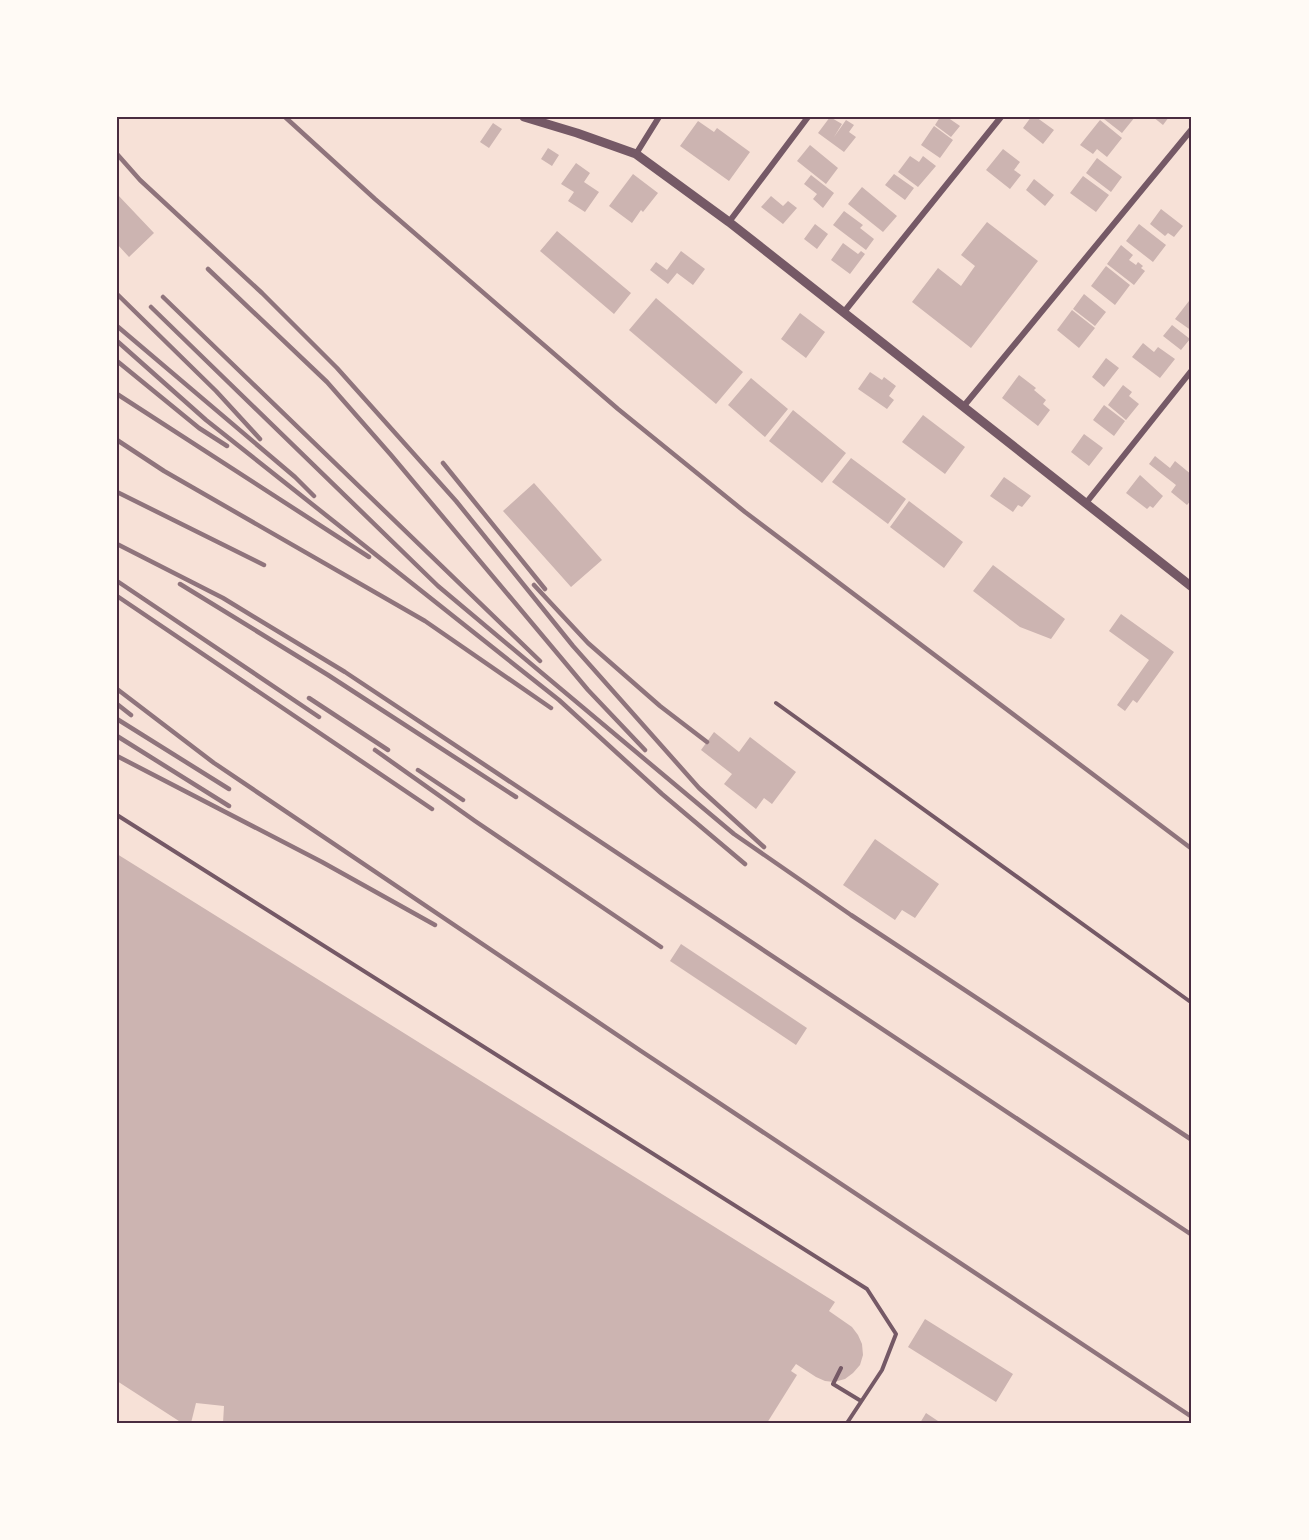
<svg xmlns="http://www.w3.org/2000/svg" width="1309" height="1540" viewBox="0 0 1309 1540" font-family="'Noto Serif',serif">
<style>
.building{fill:#ccb4b1}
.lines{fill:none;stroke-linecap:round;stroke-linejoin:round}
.service{stroke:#755966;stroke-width:4}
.minor{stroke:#755966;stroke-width:6}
.tertiary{stroke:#755966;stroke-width:9}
.rail{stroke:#8f747c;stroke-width:4.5}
.neatline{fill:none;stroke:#4a2c40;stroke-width:2}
</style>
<rect width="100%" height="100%" fill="#f7e1d7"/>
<path class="building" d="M830 117 842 124 834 137 846 120 854 125 849 132 856 137 844 152 818 133Z
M940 117H947L960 126 951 137 935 125Z
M1031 117H1036L1054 130 1043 144 1023 128Z
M1105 117H1135L1122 133 1104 119Z
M1153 117H1169L1163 125Z
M1100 120 1122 138 1107 157 1097 149 1093 154 1080 145Z
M698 121 714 132 717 128 750 152 729 181 680 146Z
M493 123 502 129 489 148 480 142Z
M934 126 953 140 940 158 921 145Z
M810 145 838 168 826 184 797 161Z
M548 148 559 155 552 166 541 159Z
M1003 149 1020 162 1014 170 1021 175 1010 189 986 170Z
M910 156 919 162 923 156 936 166 918 187 898 172Z
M1097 158 1122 177 1111 192 1086 173Z
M576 163 590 173 584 182 599 192 585 212 568 201 574 192 561 184Z
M633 174 658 193 643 212 641 210 632 223 609 206Z
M894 174 914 188 905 200 885 185Z
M811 175 834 193 823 208 813 199 817 194 804 184Z
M1083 176 1109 195 1096 212 1070 193Z
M1034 179 1054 195 1045 206 1026 190Z
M862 187 897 216 883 232 848 204Z
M117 194 154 233 129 257 117 244Z
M771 196 783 206 788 201 797 208 783 224 761 207Z
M1161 209 1183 226 1174 237 1168 233 1165 236 1150 224Z
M844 211 863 225 860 228 874 239 866 250 833 225Z
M987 222 1038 261 971 348 912 302 938 268 961 286 975 266 961 255Z
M815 224 828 234 817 249 804 239Z
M1139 224 1166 245 1153 262 1126 241Z
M557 231 631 293 614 314 540 251Z
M843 243 858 254 861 251 865 254 850 274 831 260Z
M1121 245 1133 255 1129 260 1136 265 1138 262 1143 266 1141 268 1145 271 1134 285 1107 264Z
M681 251 705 269 693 285 677 273 668 284 650 270 656 262 667 270Z
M1106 266 1130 285 1115 305 1091 286Z
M1084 294 1106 312 1095 326 1073 309Z
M656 298 743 372 716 404 629 330Z
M1189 301 1192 304V331L1175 319Z
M1072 310 1095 328 1079 348 1057 330Z
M800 313 825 332 806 358 781 339Z
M1172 325 1190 339 1181 350 1163 336Z
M1143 343 1154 352 1158 347 1175 359 1160 378 1132 357Z
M1106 358 1119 368 1104 387 1092 377Z
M870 372 882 380 884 377 896 386 889 396 894 400 887 409 858 389Z
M1019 375 1036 388 1034 390 1046 400 1043 404 1050 410 1038 426 1002 398Z
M751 378 788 409 765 437 728 405Z
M1123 385 1132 392 1129 396 1139 404 1126 420 1108 405Z
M1104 405 1125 421 1114 436 1093 420Z
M793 410 846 453 822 483 769 441Z
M923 415 965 447 945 474 902 442Z
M1084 434 1103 448 1089 466 1071 452Z
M1155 456 1170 468 1175 461 1192 475V499L1187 505 1171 492 1176 485 1149 464Z
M851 458 906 499 888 524 832 482Z
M1140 475 1163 496 1153 508 1150 506 1147 509 1126 493Z
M1004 477 1031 496 1022 507 1018 505 1013 512 990 496Z
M534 483 602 560 571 587 503 511Z
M909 501 963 542 944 568 890 527Z
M993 565 1065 619 1051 639 1020 627 973 591Z
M1121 614 1174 652 1137 703 1133 700 1125 711 1117 705 1149 660 1109 631Z
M714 732 739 752 750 737 796 772 772 804 764 798 756 809 724 784 732 774 701 750Z
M875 839 939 884 915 918 902 910 895 920 843 885Z
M117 854 835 1302 829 1311 852 1327 858 1335 862 1344 863 1355 860 1365 853 1373 845 1379 834 1382 825 1381 816 1377 796 1364 791 1371 797 1375 767 1423H223L224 1406 196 1403 191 1423H182L117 1381Z
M681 944 807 1028 796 1045 670 961Z
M925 1319 1013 1374 996 1402 908 1347Z
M926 1413 941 1423H920Z"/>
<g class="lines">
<path class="service" d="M776 703 1192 1003
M117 815 867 1289 896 1334 882 1370 847 1423
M841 1368 833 1384 861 1401"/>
<path class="minor" d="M636 154 659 117
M729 222 808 117
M844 312 1001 117
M963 407 1192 129
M1086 503 1192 370"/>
<path class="tertiary" d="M524 117 577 133 636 154 729 222 1192 587"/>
<path class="rail" d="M285 117 375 199 618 409 745 512 1192 849
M117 154 140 180 262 293 337 368 456 501 573 646 699 788 764 847
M208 269 327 382 391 455 588 690 645 750
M117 294 216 391 260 439
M163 297 540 661
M151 307 438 586 734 834 851 915 1192 1140
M117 326 295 477 314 496
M117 341 206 420 559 700 662 794 745 864
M117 361 199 428 227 446
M117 394 369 557
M117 440 164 471 425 621 551 708
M443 463 545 589
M117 492 264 565
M117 544 223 598 345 672 1192 1235
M117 581 319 717
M180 584 328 675 516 797
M534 585 588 643 660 706 707 742
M117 596 432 809
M117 689 214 763 641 1051 1192 1417
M309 698 388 750
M117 704 131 715
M117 719 229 789
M117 736 229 806
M375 750 475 821 661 947
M117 756 322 862 435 925
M418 770 463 800"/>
</g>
<rect width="1309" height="1540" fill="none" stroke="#fffaf5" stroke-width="237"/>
<rect x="118" y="118" width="1072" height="1304" class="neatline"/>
</svg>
